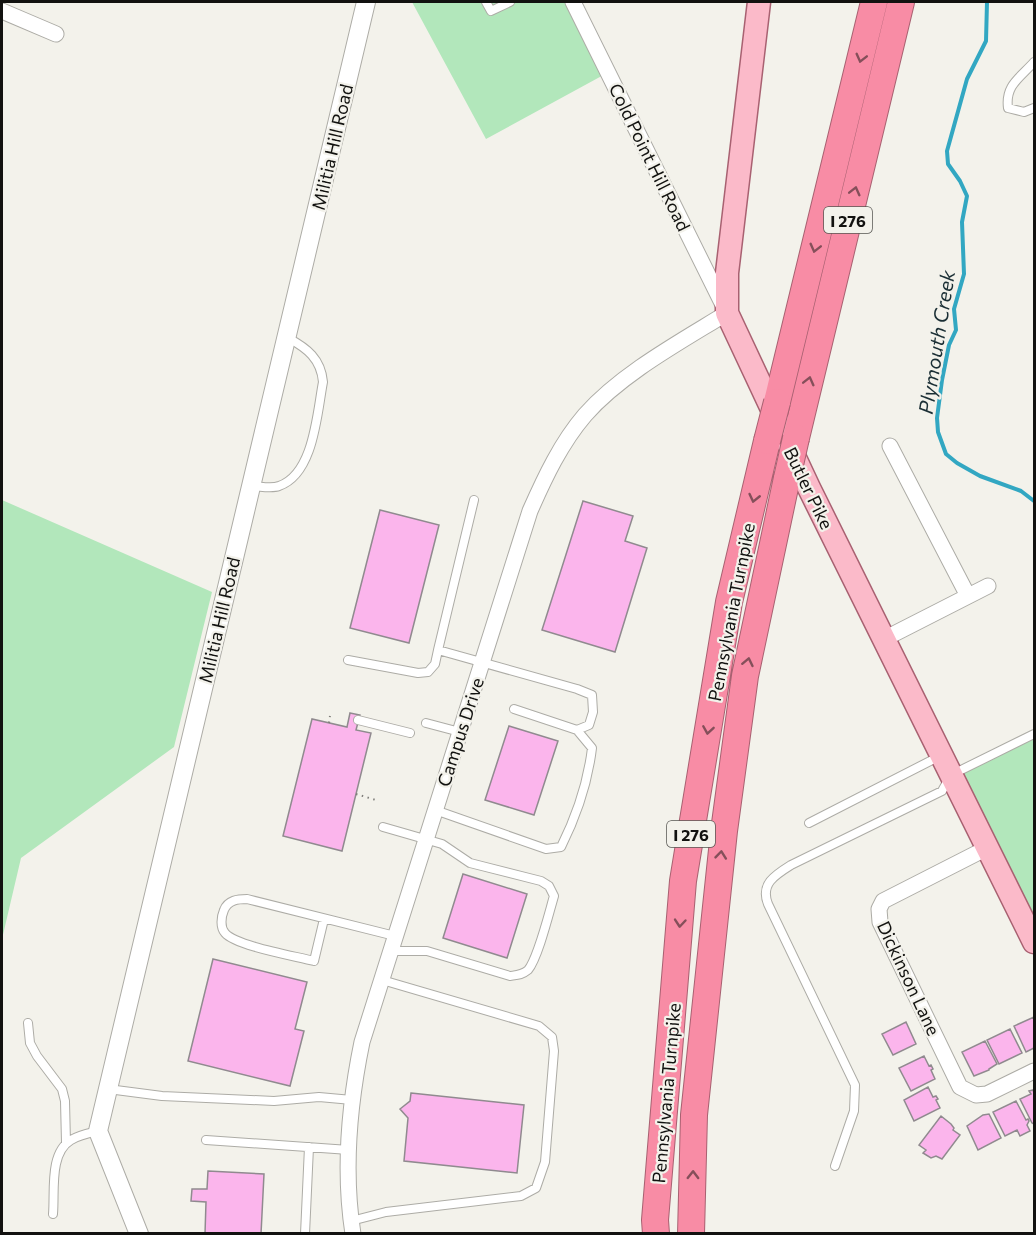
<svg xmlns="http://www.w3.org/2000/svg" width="1036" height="1235" viewBox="0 0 1036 1235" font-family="Commissioner,sans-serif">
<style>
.green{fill:#b2e7bb}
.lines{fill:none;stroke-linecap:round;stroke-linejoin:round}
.stream{stroke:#32a7c2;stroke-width:4}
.building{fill:#fbb5ec;stroke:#908a8f;stroke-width:1.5}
.service-casing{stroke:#adaca6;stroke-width:10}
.minor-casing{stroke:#adaca6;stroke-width:17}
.tertiary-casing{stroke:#adaca6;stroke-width:20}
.primary-casing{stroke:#a86171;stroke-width:25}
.motorway-casing{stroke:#a86171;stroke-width:28}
.path{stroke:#7f7e7a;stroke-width:2;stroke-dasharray:1.5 4.5;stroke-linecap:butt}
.service{stroke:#fff;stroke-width:8}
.minor{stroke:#fff;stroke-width:15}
.tertiary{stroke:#fff;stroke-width:18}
.primary{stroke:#fbbac9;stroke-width:22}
.motorway{stroke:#f88ca5;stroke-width:26}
.motorway-bridge-casing{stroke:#a86171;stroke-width:28;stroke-linecap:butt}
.motorway-bridge{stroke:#f88ca5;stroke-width:26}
.oneway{stroke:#854f5a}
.labels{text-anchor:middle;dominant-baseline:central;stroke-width:4.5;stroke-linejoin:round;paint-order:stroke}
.shield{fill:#f3f2eb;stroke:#565552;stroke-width:1.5}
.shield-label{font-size:16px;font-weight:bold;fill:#121210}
.street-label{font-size:18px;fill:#121210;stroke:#f3f2eb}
.water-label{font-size:20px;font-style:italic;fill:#1b2f35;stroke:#f3f2eb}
</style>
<rect width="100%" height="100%" fill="#f3f2eb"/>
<path class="green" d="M412 2H574L609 72 486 139Z
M2 500 212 592 174 747 21 858 2 939Z
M1034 731V942L951 775Z"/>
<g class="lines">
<path class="stream" d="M987 2 986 41 967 79 947 151 948 164 960 181 967 196 962 222 964 274 954 309 956 330 949 345 942 380 937 418 938 432 946 454 957 463 980 476 1021 491 1034 501"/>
</g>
<path class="building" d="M583 501 633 516 625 541 647 548 615 652 542 630Z
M380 510 439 525 409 643 350 628Z
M350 713 360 715 356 730 371 733 342 851 283 836 312 719 347 727Z
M509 726 558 741 534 815 485 800Z
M463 874 527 894 507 958 443 938Z
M213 959 307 982 295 1029 304 1031 290 1086 188 1061Z
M1034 1017V1048L1026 1052 1014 1026Z
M906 1022 916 1044 893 1055 882 1034Z
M1010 1029 1022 1053 999 1064 987 1040Z
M985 1041 997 1064 989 1069V1070L974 1076 962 1052Z
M924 1056 929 1066 931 1065 933 1069 931 1070 935 1079 911 1091 899 1068Z
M928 1087 933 1097 936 1096 938 1099 936 1100 940 1108 914 1121 904 1100Z
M1033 1090 1034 1093V1124L1032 1123 1020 1099 1031 1094 1029 1091Z
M411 1093 524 1105 517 1173 404 1161 408 1118 400 1109 410 1101Z
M1016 1101 1026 1120 1028 1119 1029 1121 1027 1125 1030 1131 1020 1136 1017 1130 1005 1136 993 1112Z
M989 1114 1001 1138 978 1150 967 1126 983 1115Z
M941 1116 951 1124 954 1128 953 1130 960 1135 942 1159 936 1156 931 1158 923 1153 926 1150 919 1145Z
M208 1171 264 1174 261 1234H205L206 1202 191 1201 192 1189H207Z"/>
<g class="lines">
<defs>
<path id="service" d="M486 2 491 11 510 2
M1034 62C1020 78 1005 85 1008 108L1024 112 1034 108
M251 486C260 486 271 489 279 486 314 474 317 413 323 382 321 359 307 348 288 338
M348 660 418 673 428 672 435 664 438 650
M514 709 577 730
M358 720 410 733
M426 723 460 732
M435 810 546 849 561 847C576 817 588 781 592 748L577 730 589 725 593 712 592 695 577 689 438 650 474 500
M809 823 940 756
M383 827 442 844 470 863 541 881 549 886 554 896C549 913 538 958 528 970 522 975 517 975 510 976L427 951H391
M324 919 314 961C295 956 236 946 225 933 220 927 221 917 224 910 228 900 238 899 247 899L395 936
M28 1023 30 1043 37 1056 62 1089 65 1101 66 1143
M108 1089 162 1096 274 1101 319 1097 352 1100
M206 1140 349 1150
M835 1166 854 1111 855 1085 768 904C760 884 775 875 791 865L942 791 951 775 1034 734
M53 1214C55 1191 49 1153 71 1140 79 1135 89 1133 98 1131
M351 1221 386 1212 521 1196 536 1188 545 1162 554 1051 552 1037 539 1026 382 980
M305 1234 309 1147"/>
<path id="minor" d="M2 11 56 34
M890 446 968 596
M884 639 988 586
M987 848 883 901 879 909 880 922 960 1087 976 1095 987 1094 1034 1071
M353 1234C343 1170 349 1105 362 1042L530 511C545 477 561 443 585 415 621 374 680 342 727 313L573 2"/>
<path id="tertiary" d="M139 1234 98 1131 366 2"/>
<path id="primary" d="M759 2 727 273V313L809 488 1034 942"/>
<path id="motorway" d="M777 402 874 2
M796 438 901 2
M656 1234 655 1220 683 881 729 602 767 441
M691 1234 694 1115 724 831 745 676 787 478"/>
</defs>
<use href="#service" class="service-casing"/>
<use href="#minor" class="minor-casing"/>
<use href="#tertiary" class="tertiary-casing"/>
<use href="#primary" class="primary-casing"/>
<use href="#motorway" class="motorway-casing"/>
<path class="path" d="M329 723 330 716
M356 794 376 800"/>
<use href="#service" class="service"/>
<use href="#minor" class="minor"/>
<use href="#tertiary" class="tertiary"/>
<use href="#primary" class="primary"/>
<use href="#motorway" class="motorway"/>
<defs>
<path id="motorway-bridge" d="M767 441 777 402
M787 478 796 438"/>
</defs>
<use href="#motorway-bridge" class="motorway-bridge-casing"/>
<use href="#motorway-bridge" class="motorway-bridge"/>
</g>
<defs><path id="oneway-chevron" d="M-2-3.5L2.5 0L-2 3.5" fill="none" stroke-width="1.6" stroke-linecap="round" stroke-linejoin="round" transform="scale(1.5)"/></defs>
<g class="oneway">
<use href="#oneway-chevron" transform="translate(861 58) rotate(104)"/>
<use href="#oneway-chevron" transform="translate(855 191) rotate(-76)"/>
<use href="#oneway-chevron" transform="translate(815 248) rotate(104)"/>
<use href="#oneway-chevron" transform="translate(809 381) rotate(-76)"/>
<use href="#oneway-chevron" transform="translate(754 498) rotate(103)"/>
<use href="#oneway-chevron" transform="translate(748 662) rotate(-78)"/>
<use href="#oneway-chevron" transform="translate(708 730) rotate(99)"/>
<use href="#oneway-chevron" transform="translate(721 855) rotate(-84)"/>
<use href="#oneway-chevron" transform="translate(680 923) rotate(95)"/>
<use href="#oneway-chevron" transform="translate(693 1175) rotate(-89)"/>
</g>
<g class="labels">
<g class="shield">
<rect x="824" y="207" width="48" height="26" rx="4.5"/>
<rect x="667" y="821" width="48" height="26" rx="4.5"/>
</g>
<g class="shield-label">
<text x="848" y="220">I 276</text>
<text x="691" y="834">I 276</text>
</g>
<g class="street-label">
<text transform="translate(332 147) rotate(-77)">Militia Hill Road</text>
<text transform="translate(650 157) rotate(64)">Cold Point Hill Road</text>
<text transform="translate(809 488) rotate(64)">Butler Pike</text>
<text transform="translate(731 612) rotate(-79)">Pennsylvania Turnpike</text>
<text transform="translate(219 620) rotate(-77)">Militia Hill Road</text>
<text transform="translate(460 732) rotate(-72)">Campus Drive</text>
<text transform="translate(909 978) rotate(65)">Dickinson Lane</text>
<text transform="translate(666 1093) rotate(-85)">Pennsylvania Turnpike</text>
</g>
<g class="water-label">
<text transform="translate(936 342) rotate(-81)">Plymouth Creek</text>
</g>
</g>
<rect width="1036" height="1235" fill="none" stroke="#121210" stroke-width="6"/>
</svg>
